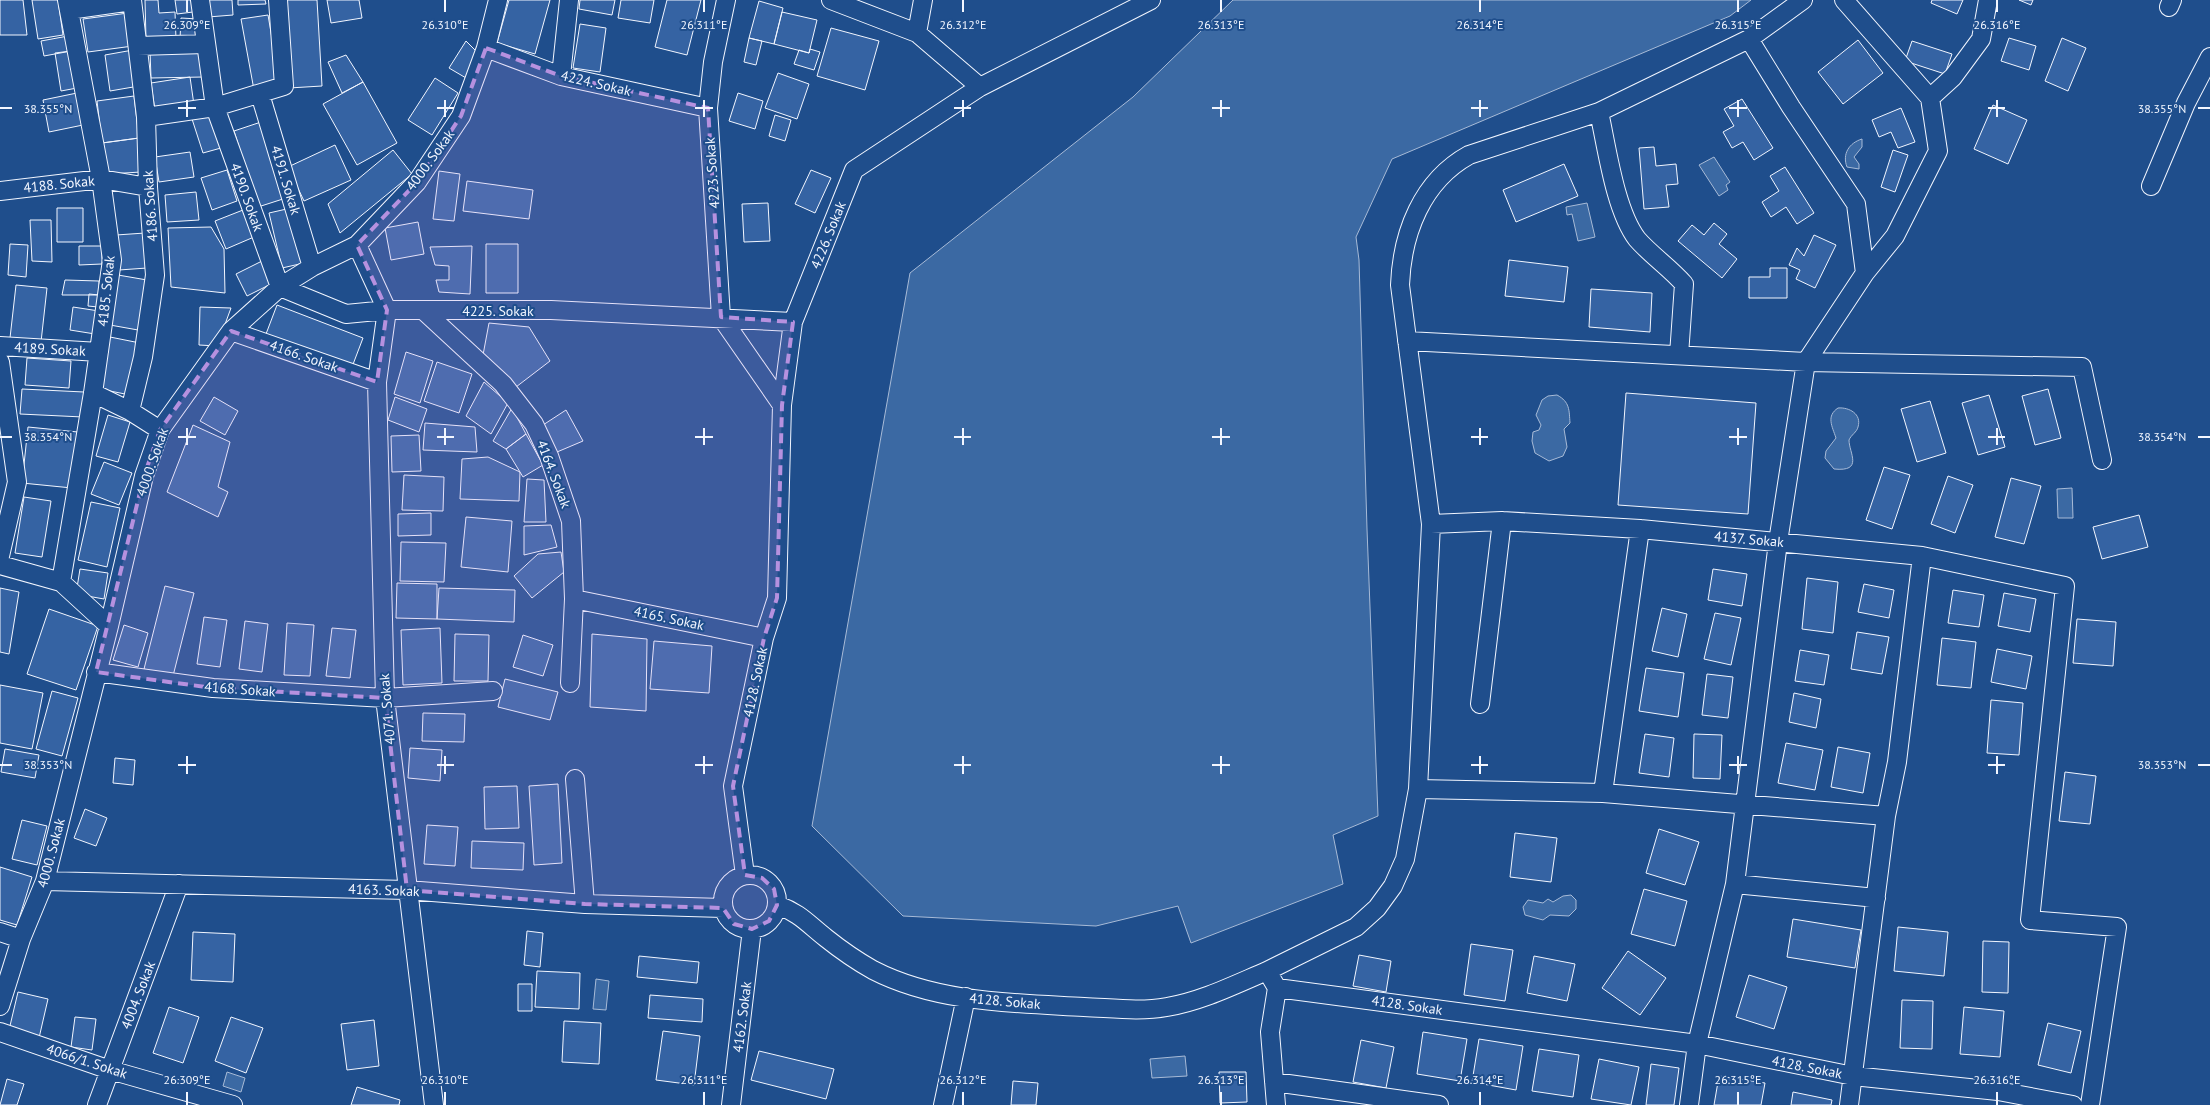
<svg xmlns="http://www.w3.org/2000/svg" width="2210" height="1105" viewBox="0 0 2210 1105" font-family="'PT Sans',sans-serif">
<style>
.water{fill:#3b69a3;stroke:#a8bbd7}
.building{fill:#3563a3;stroke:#f2f6ff}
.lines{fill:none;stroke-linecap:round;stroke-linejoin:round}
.minor-casing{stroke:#f2f6ff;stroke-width:20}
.minor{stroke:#1f4e8c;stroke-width:18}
.marked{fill:#b691df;fill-opacity:0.2;stroke:#b691df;stroke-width:4;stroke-dasharray:10 6;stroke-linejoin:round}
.ticks{fill:none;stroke:#f2f6ff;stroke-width:2}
.labels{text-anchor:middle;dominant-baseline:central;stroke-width:4;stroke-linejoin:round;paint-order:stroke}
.street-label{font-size:14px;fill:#f2f6ff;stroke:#1f4e8c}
.ticks-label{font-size:12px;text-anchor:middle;fill:#f2f6ff;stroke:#1f4e8c;stroke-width:4;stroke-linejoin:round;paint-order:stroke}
</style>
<rect width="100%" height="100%" fill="#1f4e8c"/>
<path class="water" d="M1233 0H1751L1730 16 1392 159 1356 237 1359 260 1367 529 1378 816 1333 835 1343 884 1191 943 1178 906 1096 926 903 916 812 826 910 273 1133 97Z
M1862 139V147L1854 157 1859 164V169L1847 167C1842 154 1849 143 1862 139Z
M1714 157 1730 182 1726 185 1728 190 1719 196 1699 165Z
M1587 203 1595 237 1578 241 1572 214 1567 215 1566 207Z
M1557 395C1570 402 1569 410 1570 423L1564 429 1567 447 1563 456 1549 461 1535 453 1532 441 1533 432 1539 430 1541 425 1536 415 1542 400 1548 396Z
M1838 408C1849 407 1862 414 1858 427 1857 432 1851 435 1849 440 1849 453 1864 472 1834 469L1825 458 1826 451 1836 438C1832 426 1826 416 1838 408Z
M2072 488 2073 518H2058L2057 489Z
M1571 895 1576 900V909L1569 916 1550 915 1543 920 1525 915 1523 907 1528 900 1543 903 1548 899 1553 902 1563 896Z
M596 979 609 981 606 1010 593 1009Z
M1185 1056 1187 1076 1152 1078 1150 1059Z
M227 1072 245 1078 241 1092 223 1086Z"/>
<path class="building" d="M0 0H23L27 35H0Z
M32 0H58L63 35 38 39Z
M145 0H158L159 13 175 12 176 39 146 40Z
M175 0H192L193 12 177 14Z
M207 0H232L233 15 208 17Z
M238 0H265L266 4 238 5Z
M283 0H317L322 86 289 88Z
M327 0H359L362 18 331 23Z
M509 0H550L535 54 497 43Z
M580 0H615L612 15 579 9Z
M621 0H654L650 23 618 18Z
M667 0H701L687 55 655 47Z
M1932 0H1963L1957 14 1931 3Z
M2019 0H2033L2031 5Z
M759 1 783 8 774 44 749 38Z
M782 12 817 20 809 53 774 44Z
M128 13 133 46 88 52 83 19Z
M268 15 280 85 254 90 241 19Z
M181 18 198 19 197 40 180 39Z
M580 24 606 28 600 72 573 68Z
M831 28 879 41 865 90 817 76Z
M68 36 71 51 44 56 41 41Z
M749 38 762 41 756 65 744 62Z
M2009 38 2036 46 2029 70 2001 61Z
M2062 38 2086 48 2068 91 2045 81Z
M1858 40 1883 73 1843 104 1818 72Z
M466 41 480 55 466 78 449 68Z
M1912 41 1952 54 1945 74 1905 61Z
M810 49 820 52 814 70 794 64 799 50 809 53Z
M133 50 139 86 110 91 105 55Z
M202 50 203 77 151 78 150 51Z
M71 51 77 88 61 91 55 53Z
M346 55 363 82 342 93 328 62Z
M778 73 809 84 797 119 765 108Z
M190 77 194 105 155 111 151 83Z
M435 78 458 93 432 135 408 120Z
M363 82 397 143 357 165 323 104Z
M77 93 83 125 49 132 43 100Z
M738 93 763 101 755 129 729 121Z
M134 96 139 138 102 143 97 101Z
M1742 99 1773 148 1754 160 1743 142 1732 148 1723 132 1734 126 1724 109Z
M1993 105 2027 120 2008 164 1974 149Z
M1901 108 1915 142 1898 148 1891 132 1879 137 1872 120Z
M210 113 221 148 203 153 192 119Z
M775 115 791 120 785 141 769 136Z
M261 122 286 198 258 207 234 131Z
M139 138 141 172 108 174 102 143Z
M335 145 351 180 304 201 288 167Z
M1654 147 1656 166 1676 164 1678 184 1666 185 1669 207 1644 209 1639 148Z
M393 150 412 174 340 233 328 204Z
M1893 150 1908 155 1895 192 1881 187Z
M190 152 194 177 159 182 155 157Z
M1564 164 1578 196 1516 222 1503 190Z
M1785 167 1814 213 1797 224 1786 207 1771 217 1762 202 1779 191 1770 176Z
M227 170 237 201 212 210 201 178Z
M811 170 831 178 815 213 795 204Z
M439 171 460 174 454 221 433 219Z
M467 181 533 190 529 219 463 211Z
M196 192 199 220 167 222 165 195Z
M768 203 770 241 744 242 742 204Z
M57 208H83V242H57Z
M291 208 304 263 282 268 269 213Z
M243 210 254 237 226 249 215 221Z
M30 220H51L52 262 32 261Z
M418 222 424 254 391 260 385 228Z
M1714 223 1727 234 1719 244 1737 259 1722 278 1678 241 1692 225 1704 235Z
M211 227 224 249 225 293 171 287 168 228Z
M145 233 147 268 119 270 116 235Z
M1814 235 1836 245 1815 288 1796 279 1800 270 1789 265 1797 248 1804 256Z
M10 244 28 245 26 277 8 275Z
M486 244H518V293H486Z
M79 246H102V264L79 265Z
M472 246 470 294 439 292 436 280H449V266L435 265 430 247Z
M1509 260 1568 267 1564 302 1505 296Z
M262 261 273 283 247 296 236 274Z
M1770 268H1787V298H1749V277H1770Z
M118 275 147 280 138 330 110 325Z
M65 280 99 281V295H62Z
M16 285 47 288 41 342 10 338Z
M1591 289 1652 293 1650 332 1589 327Z
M89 294 99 295 98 307 88 306Z
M277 305 363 338 352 367 266 334Z
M73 307 99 311 95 334 70 330Z
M200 307 231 308 217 346 199 345Z
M489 323 529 327 550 361 516 387 483 355Z
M110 337 140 343 130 395 100 389Z
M406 352 433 361 420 403 394 394Z
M27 358 71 361 69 388 25 385Z
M437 362 472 374 459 413 424 401Z
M484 382 508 403 491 434 466 416Z
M22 389 84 392 83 417 20 414Z
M2048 389 2061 438 2035 445 2022 396Z
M1626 393 1756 403 1748 514 1618 505Z
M1989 395 2005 447 1978 455 1962 403Z
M214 397 238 411 225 435 200 421Z
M395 397 427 409 419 432 388 420Z
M1930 401 1946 453 1917 462 1901 409Z
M512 408 526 434 506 449 493 441Z
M566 410 583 441 557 452 543 425Z
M108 415 130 422 118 462 96 456Z
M425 423 475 427 477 452 423 450Z
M193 425 230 442 218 487 228 492 218 517 167 492Z
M28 427 78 432 72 488 22 483Z
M526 434 543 465 523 477 506 449Z
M419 435 421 471 392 472 391 436Z
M488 457 520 472 519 501 460 499 462 459Z
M104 462 132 473 119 505 91 494Z
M1884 467 1910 475 1892 529 1866 520Z
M404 475 444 477 443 511 402 510Z
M1948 476 1973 485 1955 533 1931 524Z
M2011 478 2041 486 2024 544 1995 537Z
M527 479 544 480 546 522H524Z
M24 497 51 501 42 557 15 553Z
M91 502 120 508 107 567 78 560Z
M431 513V535L398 536V514Z
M2139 515 2148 547 2102 559 2093 527Z
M466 517 512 521 508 572 461 567Z
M551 525 557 547 524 555V526Z
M401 542 446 543 444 582 400 581Z
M561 552 564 572 532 598 514 576 538 554Z
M80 569 108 573 104 599 76 594Z
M1713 569 1747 574 1742 606 1708 600Z
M1807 578 1838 582 1833 633 1802 629Z
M397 583 437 584V619L396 618Z
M1864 584 1894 590 1889 618 1858 612Z
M165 586 194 593 173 676 144 669Z
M0 588 19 592 9 654 0 652Z
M439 588 515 590 514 622 437 619Z
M1953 590 1984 595 1979 627 1948 623Z
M2004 593 2036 599 2030 632 1998 626Z
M1662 608 1687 614 1678 657 1652 651Z
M49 609 98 626 76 690 27 674Z
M1715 613 1741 618 1731 665 1704 659Z
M204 617 227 620 220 667 197 664Z
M2077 619 2116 622 2113 666 2073 663Z
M245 621 268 624 262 672 239 669Z
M287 623 314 625 310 676 284 675Z
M124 625 148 633 138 667 113 660Z
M332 628 356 630 350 678 326 676Z
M440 628 442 683 403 685 401 630Z
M1857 632 1889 637 1882 674 1851 669Z
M455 634 489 635 488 681H454Z
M592 634 647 639 646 711 590 707Z
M523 635 553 645 543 676 513 667Z
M1942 638 1976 642 1971 688 1937 685Z
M654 641 712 646 709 693 650 689Z
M1997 649 2032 656 2026 689 1991 682Z
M1800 650 1829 655 1824 685 1795 681Z
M1646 668 1684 673 1678 717 1639 711Z
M1707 674 1733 677 1728 718 1702 715Z
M505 679 558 692 550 720 498 707Z
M0 685 43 693 32 749 0 743Z
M52 691 78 698 62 756 36 749Z
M1794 693 1821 699 1816 728 1789 722Z
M1991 700 2023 703 2019 755 1987 753Z
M423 713 465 714 464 742 422 741Z
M1645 734 1674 738 1669 777 1639 773Z
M1694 734 1722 735 1720 779 1693 778Z
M1786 743 1823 750 1815 790 1778 783Z
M1838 747 1870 753 1863 793 1831 787Z
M410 748 442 750 440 781 408 778Z
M5 749 39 755 35 778 1 772Z
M115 758 135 760 133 785 113 783Z
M2065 772 2096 776 2090 824 2059 821Z
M558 784 562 863 534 865 529 786Z
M517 786 519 828 485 829 484 787Z
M85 809 107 818 96 846 74 838Z
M22 820 47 826 37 865 12 859Z
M427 825 458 827 455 866 424 864Z
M1659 829 1699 842 1685 885 1646 873Z
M1515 833 1557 838 1551 882 1510 877Z
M472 841 524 843 523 870 471 868Z
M0 867 32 877 17 925 0 920Z
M1644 889 1687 901 1675 946 1631 934Z
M1793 919 1861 930 1855 968 1787 957Z
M1898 927 1948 932 1944 976 1894 971Z
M527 931 543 933 540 967 524 965Z
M193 932 235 934 233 982 191 980Z
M1983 941 2009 942 2008 993 1982 992Z
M1471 944 1513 950 1505 1001 1464 995Z
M1628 951 1666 978 1640 1015 1602 988Z
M1359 955 1391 961 1386 992 1353 986Z
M639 956 699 962 697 983 637 977Z
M1534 956 1575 964 1567 1001 1527 993Z
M537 971 580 973 579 1009 535 1007Z
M1749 975 1787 987 1774 1029 1736 1017Z
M518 984H532V1011H518Z
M18 992 48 999 39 1038 9 1030Z
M650 995 703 999 702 1022 648 1018Z
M1902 1000 1933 1001 1932 1049 1900 1048Z
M169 1007 199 1017 183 1063 153 1053Z
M1964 1007 2004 1011 2000 1057 1960 1054Z
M75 1017 96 1019 92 1050 71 1047Z
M231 1017 263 1028 246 1073 215 1061Z
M374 1020 379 1066 347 1070 341 1024Z
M564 1021 601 1023 599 1064 562 1062Z
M2048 1023 2081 1031 2071 1073 2038 1065Z
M663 1031 700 1036 694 1085 656 1080Z
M1423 1032 1467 1039 1460 1081 1417 1074Z
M1479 1039 1523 1046 1516 1090 1472 1082Z
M1361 1040 1394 1047 1386 1088 1353 1082Z
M1539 1049 1579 1055 1573 1097 1532 1091Z
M759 1051 834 1069 826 1099 751 1080Z
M1599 1059 1639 1067 1631 1105 1591 1099Z
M1651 1064 1679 1068 1674 1105H1646Z
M1219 1072H1246L1247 1102 1220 1103Z
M1719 1076 1765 1083 1761 1105H1714Z
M7 1079 24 1084 17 1105H0Z
M1013 1081 1038 1083 1036 1105H1011Z
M357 1087 400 1100 399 1105H351Z
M1793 1092 1832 1100 1831 1105H1791Z"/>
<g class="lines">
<defs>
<path id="minor" d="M200 0 215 107 280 287 346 314 387 310H551L793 322
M726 0 713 62 708 108 721 317 782 405
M831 0 917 33 980 87
M1844 0 1930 98
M2169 7 2172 0
M69 10 132 1
M917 33 923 0
M1749 39 1791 107 1856 204 1865 273
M138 46 205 44
M486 48 561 76 708 108
M561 76 569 0
M260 94 312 267
M1599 112C1607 148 1615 210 1637 239 1651 255 1670 268 1684 284L1679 355
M146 117 215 107 284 86 278 0
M2151 186 2186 103 2210 57
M0 191 101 179 148 187
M357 245 387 310 377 382 385 698 434 1105
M424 311 503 384 534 424 549 456 571 521 574 599 570 683
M231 331 377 382
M1407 341 1806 362 2082 367 2102 460
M0 346 99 352
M0 362 17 482 0 556
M93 393 130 411 160 430
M130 411 143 357 155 275 148 187 146 117 132 0
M1431 524 1502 521 1640 529 1922 556 2065 586 2030 920 2117 927 2090 1105
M0 565 61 582 109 626
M61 582 93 393 112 260 101 179 67 0
M574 599 764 638
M96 672 213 688 385 698 493 691
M1480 704 1502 521
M575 779 585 904
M1418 789 1603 793 1886 816
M1603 793 1640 529
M745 875 733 786 764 638 777 598 782 405 793 322 854 170 980 87 1151 0
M723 902a27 27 0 1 1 54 0a27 27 0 1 1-54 0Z
M45 881 407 890 585 904 723 908
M1735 884 1876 898
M777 905C800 913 808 924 826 938 841 950 857 961 873 970 937 1003 1014 1003 1084 1007 1111 1008 1140 1012 1167 1007 1202 1001 1234 985 1267 971L1277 988 1697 1044 1853 1076 1998 1091 2073 1105
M0 932 21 939
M1267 971 1356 927 1377 908 1393 886 1405 859 1418 789 1431 524 1400 285C1402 233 1422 181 1469 155L1599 112 1749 39 1803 0
M0 1006 21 939 45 881 109 626 144 476 160 430 231 331 280 287 312 267 357 245 417 182 461 116 486 48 498 0
M0 1032 110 1070 233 1105
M1274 1082 1439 1105
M97 1105 179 884
M731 1105 752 929
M943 1105 966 997
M1276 1105 1270 1032 1277 988
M1689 1105 1697 1044 1735 884 1778 542 1806 362 1865 273 1895 236 1938 151 1930 98 1953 77 1981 39 1988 0
M1849 1105 1886 816 1897 762 1922 556"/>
</defs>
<use href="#minor" class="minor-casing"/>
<use href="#minor" class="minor"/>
</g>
<path class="marked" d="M486 48 561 76 708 108 721 317 793 322 782 405 777 598 764 638 733 786 745 875 762 878 774 889 777 905 769 921 752 929 734 924 723 908 585 904 407 890 385 698 213 688 96 672 144 476 160 430 231 331 377 382 387 310 357 245 417 182 461 116Z"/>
<path class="ticks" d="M187 0V12M445 0V12M704 0V12M963 0V12M1221 0V12M1480 0V12M1738 0V12M1997 0V12M187 100V117M445 100V117M704 100V117M963 100V117M1221 100V117M1480 100V117M1738 100V117M1997 100V117M0 108H12M178 108H196M437 108H454M695 108H713M954 108H971M1212 108H1230M1471 108H1488M1729 108H1747M1988 108H2005M2198 108H2210M187 428V445M445 428V445M704 428V445M963 428V445M1221 428V445M1480 428V445M1738 428V445M1997 428V445M0 437H12M178 437H196M437 437H454M695 437H713M954 437H971M1212 437H1230M1471 437H1488M1729 437H1747M1988 437H2005M2198 437H2210M187 756V774M445 756V774M704 756V774M963 756V774M1221 756V774M1480 756V774M1738 756V774M1997 756V774M0 765H12M178 765H196M437 765H454M695 765H713M954 765H971M1212 765H1230M1471 765H1488M1729 765H1747M1988 765H2005M2198 765H2210M187 1092V1105M445 1092V1105M704 1092V1105M963 1092V1105M1221 1092V1105M1480 1092V1105M1738 1092V1105M1997 1092V1105"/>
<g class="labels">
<g class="street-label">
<text transform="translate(596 83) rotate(13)">4224. Sokak</text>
<text transform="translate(430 160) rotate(-54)">4000. Sokak</text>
<text transform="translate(712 173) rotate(-94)">4223. Sokak</text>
<text transform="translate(286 180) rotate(73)">4191. Sokak</text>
<text transform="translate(59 184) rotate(-6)">4188. Sokak</text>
<text transform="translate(247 197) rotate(70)">4190. Sokak</text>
<text transform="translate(150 206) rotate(-94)">4186. Sokak</text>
<text transform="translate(828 235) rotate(-68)">4226. Sokak</text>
<text transform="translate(106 291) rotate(-84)">4185. Sokak</text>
<text x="498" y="311">4225. Sokak</text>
<text transform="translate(50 349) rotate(3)">4189. Sokak</text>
<text transform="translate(304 356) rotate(19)">4166. Sokak</text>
<text transform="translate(152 462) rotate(-71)">4000. Sokak</text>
<text transform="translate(554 474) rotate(69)">4164. Sokak</text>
<text transform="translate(1749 539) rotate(5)">4137. Sokak</text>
<text transform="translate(669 618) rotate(12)">4165. Sokak</text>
<text transform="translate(755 682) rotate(-78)">4128. Sokak</text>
<text transform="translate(240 689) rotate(4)">4168. Sokak</text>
<text transform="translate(387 709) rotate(-95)">4071. Sokak</text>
<text transform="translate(51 853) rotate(-75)">4000. Sokak</text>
<text transform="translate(384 890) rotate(2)">4163. Sokak</text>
<text transform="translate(138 995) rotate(-69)">4004. Sokak</text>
<text transform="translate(1005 1001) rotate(5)">4128. Sokak</text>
<text transform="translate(1407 1005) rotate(8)">4128. Sokak</text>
<text transform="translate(742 1017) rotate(-83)">4162. Sokak</text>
<text transform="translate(87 1061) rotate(18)">4066/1. Sokak</text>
<text transform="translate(1807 1067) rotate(11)">4128. Sokak</text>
</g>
</g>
<g class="ticks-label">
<text x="187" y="29">26.309°E</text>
<text x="445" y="29">26.310°E</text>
<text x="704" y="29">26.311°E</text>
<text x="963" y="29">26.312°E</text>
<text x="1221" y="29">26.313°E</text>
<text x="1480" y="29">26.314°E</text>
<text x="1738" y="29">26.315°E</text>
<text x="1997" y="29">26.316°E</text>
<text x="48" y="113">38.355°N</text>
<text x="2162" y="113">38.355°N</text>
<text x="48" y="441">38.354°N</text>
<text x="2162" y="441">38.354°N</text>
<text x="48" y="769">38.353°N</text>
<text x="2162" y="769">38.353°N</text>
<text x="187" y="1084">26.309°E</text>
<text x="445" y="1084">26.310°E</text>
<text x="704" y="1084">26.311°E</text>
<text x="963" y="1084">26.312°E</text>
<text x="1221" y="1084">26.313°E</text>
<text x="1480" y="1084">26.314°E</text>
<text x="1738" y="1084">26.315°E</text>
<text x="1997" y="1084">26.316°E</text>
</g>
</svg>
